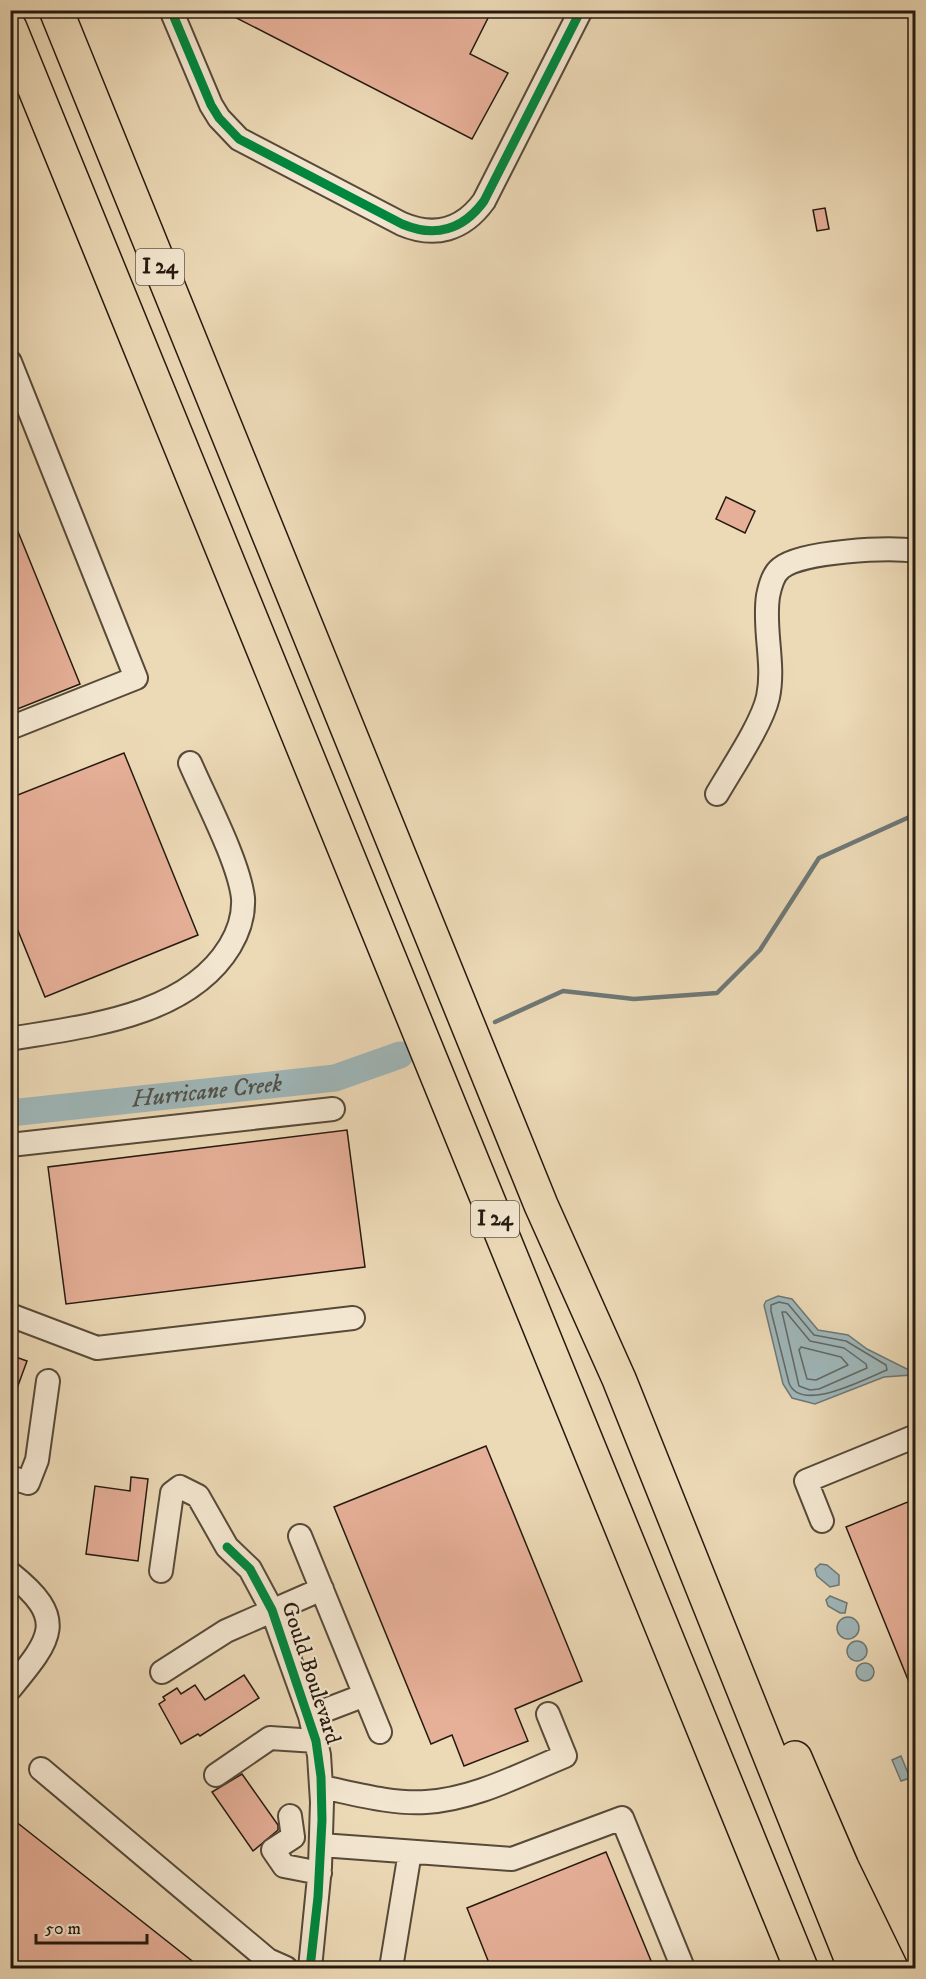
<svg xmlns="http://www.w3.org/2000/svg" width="926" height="1979" viewBox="0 0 926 1979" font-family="'IM FELL DW Pica',serif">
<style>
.water{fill:#9fb7ba;stroke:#6e7876;stroke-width:1.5}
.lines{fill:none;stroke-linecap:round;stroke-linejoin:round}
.shore{stroke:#626864;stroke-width:1.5}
.stream{stroke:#6e7876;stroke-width:4.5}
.river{stroke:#9fb7ba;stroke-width:27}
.building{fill:#e6af98;stroke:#251a0f;stroke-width:1.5}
.minor-casing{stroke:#574a39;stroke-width:26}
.highway-casing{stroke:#251a0f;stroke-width:36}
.minor{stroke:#f3e6d0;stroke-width:22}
.highway{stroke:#ecd9b6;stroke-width:33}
.cycleway-casing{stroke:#f3e6d0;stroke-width:13}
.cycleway{stroke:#00873e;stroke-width:9}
.labels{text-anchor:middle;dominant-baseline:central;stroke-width:4.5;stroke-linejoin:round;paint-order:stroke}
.shield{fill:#f3e6d0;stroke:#635749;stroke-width:1.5}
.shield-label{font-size:21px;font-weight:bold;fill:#251a0f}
.street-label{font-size:22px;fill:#251a0f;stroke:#f3e6d0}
.water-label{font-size:24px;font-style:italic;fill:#50514b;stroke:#f3e6d0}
</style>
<rect width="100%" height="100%" fill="#ecd9b6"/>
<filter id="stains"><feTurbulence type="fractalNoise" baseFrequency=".00333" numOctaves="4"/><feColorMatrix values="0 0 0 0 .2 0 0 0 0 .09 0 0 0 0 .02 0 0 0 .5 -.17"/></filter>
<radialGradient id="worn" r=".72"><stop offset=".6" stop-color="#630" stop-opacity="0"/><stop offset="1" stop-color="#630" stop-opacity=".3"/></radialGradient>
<path class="water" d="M778 1296 792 1299 818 1330 848 1335 867 1349 909 1370 911 1375 884 1377 815 1404 792 1398 783 1384 764 1305 766 1301Z
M820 1564 827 1565 839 1575V1585L830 1587 817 1576 815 1569Z
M830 1596 847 1603 845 1613H840L828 1606 826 1600Z
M837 1628a11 11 0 1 1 22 0a11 11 0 1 1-22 0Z
M847 1651a10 10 0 1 1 20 0a10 10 0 1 1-20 0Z
M856 1672a9 9 0 1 1 18 0a9 9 0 1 1-18 0Z
M901 1756 910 1778 901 1781 892 1760Z"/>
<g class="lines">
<path class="shore" d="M779 1302 788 1304 814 1335 846 1341 886 1365 887 1370C866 1378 801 1414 789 1383L771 1311V1305Z
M782 1312H786L810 1341 844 1348 866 1364 867 1368 819 1389 810 1390 799 1386Z
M801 1347 841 1357 848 1365 816 1380 807 1379 799 1350Z"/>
<path class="stream" d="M495 1022 563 991 634 999 717 993 760 950 819 858 916 814"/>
<path class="river" id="s1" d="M10 1113 335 1078 400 1055"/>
</g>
<path class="building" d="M221 10H492L470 54 508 73 472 139Z
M825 208 829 229 817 231 813 210Z
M726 497 755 511 745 533 716 519Z
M10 512 80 684 10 712Z
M124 753 198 935 45 997 10 911V798Z
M347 1130 365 1267 66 1304 48 1167Z
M10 1355 27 1361 12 1402H10Z
M486 1446 582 1681 515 1709 528 1741 464 1766 452 1735 431 1744 334 1507Z
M131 1477 148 1479 138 1561 86 1554 95 1486 130 1491Z
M915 1499V1697L846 1527Z
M244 1675 259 1698 200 1736 198 1734 181 1744 159 1704 165 1700 163 1697 177 1688 181 1694 195 1685 205 1700Z
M242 1774 278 1825V1830L253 1851 212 1792Z
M10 1817 201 1968H10Z
M606 1852 654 1968H491L467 1908Z"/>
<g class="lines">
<defs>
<path id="minor" d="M171 10 211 105 219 118 239 139 402 224C435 238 463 230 484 201L581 10
M10 362 136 678 10 728
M717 794C732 768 762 724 768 697 775 664 763 629 768 596 770 586 773 574 781 568 802 551 888 547 916 551
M10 1039C85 1026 187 1017 230 946 239 931 244 915 243 898 239 862 205 798 190 763
M10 1145 333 1109
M10 1315 97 1348 353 1318
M10 1477 28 1483 37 1460 48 1381
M822 1521 806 1481 916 1436
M300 1536 380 1732
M161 1571 172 1493 180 1487 198 1496 227 1547 250 1569 272 1610 310 1716 319 1755 322 1802 320 1867 310 1968
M10 1573C68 1619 52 1638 10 1689
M162 1672 226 1631 322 1589
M310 1716 365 1695
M41 1769 268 1960 286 1968
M216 1775 270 1738 316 1741
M322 1787C356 1794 391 1804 426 1802 475 1799 521 1774 565 1756L548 1714
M290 1816 293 1837 273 1850 284 1866 320 1873
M321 1845 512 1859 622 1818 683 1968
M391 1968 410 1852"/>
<path id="highway" d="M56 10 541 1205 619 1379 855 1968
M10 28 801 1968
M795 1758 842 1867 891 1968"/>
</defs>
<use href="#minor" class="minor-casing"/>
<use href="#highway" class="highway-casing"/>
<use href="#minor" class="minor"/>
<use href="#highway" class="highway"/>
<defs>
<path id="cycleway" d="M171 10 211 105 219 118 239 139 402 224C435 238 463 230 484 201L581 10
M227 1547 250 1569 272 1610 316 1741 321 1777 322 1820 318 1897 310 1968"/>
</defs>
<use href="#cycleway" class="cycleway-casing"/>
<use href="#cycleway" class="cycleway"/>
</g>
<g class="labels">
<g class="shield">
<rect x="136" y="249" width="48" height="36" rx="4.5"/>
<rect x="471" y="1201" width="48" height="36" rx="4.5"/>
</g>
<g class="shield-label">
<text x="160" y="267">I 24</text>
<text x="495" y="1219">I 24</text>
</g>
<g class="street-label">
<text transform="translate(311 1673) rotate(72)">Gould Boulevard</text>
</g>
<g class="water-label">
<text stroke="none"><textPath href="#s1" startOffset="198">Hurricane Creek</textPath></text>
</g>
</g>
<rect width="926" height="1979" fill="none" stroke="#ecd9b6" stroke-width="36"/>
<rect x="12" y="12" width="902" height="1955" fill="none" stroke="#251a0f" stroke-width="3"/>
<rect x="18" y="18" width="890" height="1943" fill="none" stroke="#251a0f" stroke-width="1.5"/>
<path d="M36 1934v9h111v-9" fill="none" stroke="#251a0f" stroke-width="3"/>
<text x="45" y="1934" font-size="18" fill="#251a0f" stroke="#f3e6d0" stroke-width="4.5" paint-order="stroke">50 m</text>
<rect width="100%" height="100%" filter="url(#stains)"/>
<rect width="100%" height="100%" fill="url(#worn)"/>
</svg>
